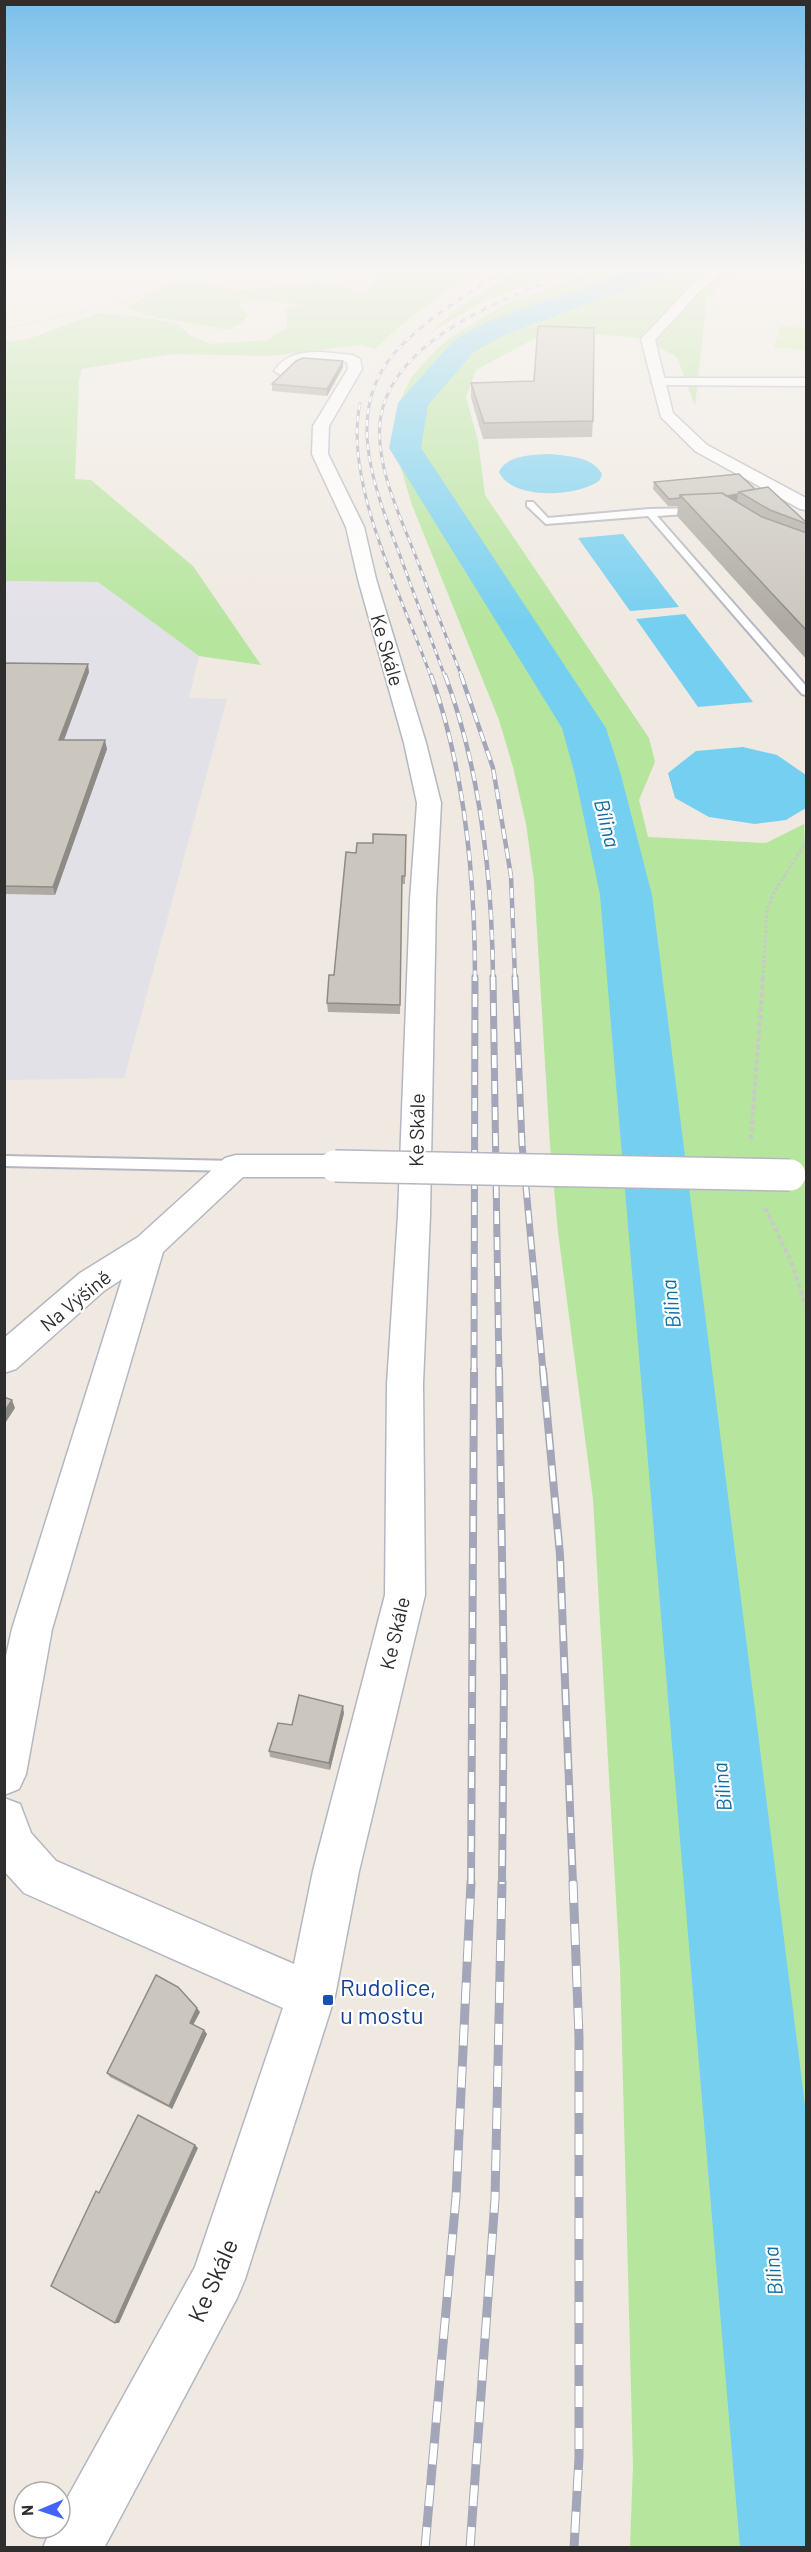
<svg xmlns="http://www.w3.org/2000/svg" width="811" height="2552" viewBox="0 0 811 2552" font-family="Barlow,sans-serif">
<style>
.industrial{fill:#e3e1e8}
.green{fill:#b6e59e}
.pitch{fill:#c9ec9a}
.water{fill:#75cff0}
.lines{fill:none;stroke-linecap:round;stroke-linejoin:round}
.river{fill:#75cff0;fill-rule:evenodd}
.lane-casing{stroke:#b4b7c1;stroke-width:4}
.street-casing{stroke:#b4b7c1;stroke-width:3}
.secondary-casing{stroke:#b4b7c1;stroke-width:3}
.path-far2{stroke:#c9c9c9;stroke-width:1.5;stroke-dasharray:2 1.5;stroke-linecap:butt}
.path-far1{stroke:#c9c9c9;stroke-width:3;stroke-dasharray:3 2;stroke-linecap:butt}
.path{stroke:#c9c9c9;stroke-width:4;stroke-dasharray:4.5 3;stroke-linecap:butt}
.lane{fill:#fff;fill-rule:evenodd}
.street{fill:#fff;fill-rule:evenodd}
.secondary{fill:#fff;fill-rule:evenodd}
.rail-far4-casing{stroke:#a3a6b8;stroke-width:3}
.rail-far3-casing{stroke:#a3a6b8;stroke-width:4.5}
.rail-far2-casing{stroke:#a3a6b8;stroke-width:7}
.rail-far1-casing{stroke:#a3a6b8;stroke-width:8}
.rail-casing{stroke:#a3a6b8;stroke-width:9}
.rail-far4{stroke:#fff;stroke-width:2;stroke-dasharray:6;stroke-linecap:butt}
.rail-far3{stroke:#fff;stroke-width:3;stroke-dasharray:10;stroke-linecap:butt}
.rail-far2{stroke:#fff;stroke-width:4.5;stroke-dasharray:13;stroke-linecap:butt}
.rail-far1{stroke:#fff;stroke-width:5;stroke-dasharray:16;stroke-linecap:butt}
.rail{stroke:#fff;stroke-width:7;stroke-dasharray:21;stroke-linecap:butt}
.street-bridge-casing{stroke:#b4b7c1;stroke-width:34;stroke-linecap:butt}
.street-bridge{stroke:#fff;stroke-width:31}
.wall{fill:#afaba4}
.shaded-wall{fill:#8e8b86}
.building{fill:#cbc7bf;stroke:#8e8b86;stroke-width:1.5}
.transit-dot{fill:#1a4fb4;stroke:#fff;stroke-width:2}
.labels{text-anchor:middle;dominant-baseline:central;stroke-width:4.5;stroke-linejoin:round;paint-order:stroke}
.street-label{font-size:20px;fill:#2e2e2e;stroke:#fff}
.water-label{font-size:21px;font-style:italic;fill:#0d6fa3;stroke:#fff}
.near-transit-label{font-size:24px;fill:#164399;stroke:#fff;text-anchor:start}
.near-street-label{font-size:24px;fill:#2e2e2e;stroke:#fff}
</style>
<rect width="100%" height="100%" fill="#efe9e1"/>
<path class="industrial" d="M5 581 98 582 199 656 189 698 227 699 124 1078 5 1080Z"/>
<path class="green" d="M376 268H485C445 292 408 316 375 349L360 345 270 356 173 354 82 369 79 380 75 479 91 480 193 566 261 665 199 656 98 582 5 581 4 342 28 339 98 313 149 318 177 324 191 336 211 344 268 340 287 327 286 309 301 305C281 304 257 296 238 305L248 315 240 324 228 330 154 317 125 308C141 299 157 287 175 283 200 276 216 289 238 290 270 291 325 274 353 291L352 294 365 291 379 278Z
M519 268H571L483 301 429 334 458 308Z
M602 268H747L734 273 707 297 695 406 677 357 640 338 550 330 476 370 466 397 478 441 485 495 649 738 655 762 639 800 648 837 766 843 804 824 806 869V2547H630L633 2466 620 1968 593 1499 558 1232 550 1145 534 881 526 824 513 767 499 720 412 505 397 455 395 440 397 409 404 392 411 378 428 358 448 339 504 305Z"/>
<path class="pitch" d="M780 326 806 328V350L774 347Z"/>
<path class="water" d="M549 454C567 456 592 456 602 474L600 480C579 497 512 501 499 472 506 455 532 455 549 454Z
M623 534 679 607 630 611 578 538Z
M685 614 753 702 698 707 636 619Z
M743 747 777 755 806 775V808L786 820 755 824 709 817 675 798 668 773 696 751Z"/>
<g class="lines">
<path class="river" d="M638 268H673L670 273 504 335 474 352 428 405 421 448 606 728 621 775 652 895 806 2113V2548H740L600 895 575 775 562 728 389 448 398 403 454 340 484 323Z"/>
<defs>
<path id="lane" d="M527 502H533L548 518 649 509 701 508V512L698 513 657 516 806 686V695L802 694 648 516 546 524 527 506Z
M4 1156 236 1161 241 1162 244 1166 241 1170 236 1171 4 1166Z"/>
<path id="street" d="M321 352 353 355 360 359 362 369 329 426 328 454 364 527 376 579 426 743 441 803 436 900 430 1215 423 1384 425 1595 359 1871 335 1996 245 2279 237 2298 104 2548H43L51 2528H60V2511L195 2267 283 2008 24 1893 4 1871V1798L20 1804 31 1833 56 1861 294 1964 313 1871 385 1595 387 1384 398 1215 410 900 417 803 404 743 358 579 346 527 312 454 313 426 348 369 347 362C332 361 311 357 297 364 290 367 289 373 281 375L274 371C286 354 301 352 321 352Z
M658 378H806V386L653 385 651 382Z
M236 1155H335L346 1158 350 1166 346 1174 335 1177H243L163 1252 52 1629 26 1774 19 1789 4 1795V1665L12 1629 122 1279 104 1291 16 1369 4 1373V1338L80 1273 138 1237 225 1158Z"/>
<path id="secondary" d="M714 268H727L698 293 655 340 673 413 707 445 806 498V510L800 509 695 451 661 417 641 339 690 287Z"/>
</defs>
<use href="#lane" class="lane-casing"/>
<use href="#street" class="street-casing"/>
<use href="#secondary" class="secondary-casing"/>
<path class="path-far2" d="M4 329 126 302 196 268"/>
<path class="path-far1" d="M763 978 767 910 774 892 806 842"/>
<path class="path" d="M751 1139 763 977
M765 1208 791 1261 806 1307"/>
<use href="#lane" class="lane"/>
<use href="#street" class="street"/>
<use href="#secondary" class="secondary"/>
<defs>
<path id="rail-far4" d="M360 404C343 483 404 601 431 677
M445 677C431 638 416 600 402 561 377 494 340 412 397 350 428 317 469 293 507 268
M462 677C446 637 431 597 416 557 400 516 376 468 380 422 390 335 517 293 586 268"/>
<path id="rail-far3" d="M431 675C465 771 475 877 475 978
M445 675C481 771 492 876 493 978
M461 675 493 768 511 876 515 978"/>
<path id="rail-far2" d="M493 977 499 1371
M515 977 522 1144 543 1371
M474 1371 475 977"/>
<path id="rail-far1" d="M499 1370 504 1681 502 1884
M543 1370 560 1555 573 1884
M471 1884 474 1370"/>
<path id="rail" d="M573 1882 579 2037V2457L574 2548
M425 2548 456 2197 471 1882
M470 2548 495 2199 502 1882"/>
</defs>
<use href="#rail-far4" class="rail-far4-casing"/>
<use href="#rail-far3" class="rail-far3-casing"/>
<use href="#rail-far2" class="rail-far2-casing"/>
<use href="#rail-far1" class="rail-far1-casing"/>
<use href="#rail" class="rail-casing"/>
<use href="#rail-far4" class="rail-far4"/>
<use href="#rail-far3" class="rail-far3"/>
<use href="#rail-far2" class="rail-far2"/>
<use href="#rail-far1" class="rail-far1"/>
<use href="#rail" class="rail"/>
<defs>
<path id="street-bridge" d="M335 1166 790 1175"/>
</defs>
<use href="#street-bridge" class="street-bridge-casing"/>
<use href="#street-bridge" class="street-bridge"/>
</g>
<path class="wall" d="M343 361V367L327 396 272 391V384Z
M471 383 593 421 592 437 483 439 471 398Z
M654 482 755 489 807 523V660L677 516 678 506H668L653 489Z
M4 663 89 672 64 740 107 749 55 895 4 894Z
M406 835 405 884H402L400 1014 328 1012 327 1003 334 975 356 853 373 843Z
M344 1713 330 1770 270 1757 269 1751 292 1725Z
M200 2012 193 2025 204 2030 207 2034 172 2109 110 2077 107 2073Z"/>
<path class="shaded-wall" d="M343 361V367L327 396V389Z
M738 494 737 501 721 504 722 496Z
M88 664 89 672 61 748 59 740Z
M105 740 107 749 55 895 53 887Z
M12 1400 15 1408 4 1425V1412Z
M343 1706 344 1713 330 1770 329 1763Z
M197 2008 200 2012 192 2027 190 2023Z
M204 2030 207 2034 172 2109 169 2106Z
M195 2145 198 2148 119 2323H115Z"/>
<path class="building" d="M538 326 594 328 593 421 484 423 471 383 534 381Z
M303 358 343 361 327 389 272 384 296 361Z
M739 474 755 489 739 492 738 494 726 496 722 493 680 495V498L669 499 654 482Z
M768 487 807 523V524L770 510 739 492Z
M722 493 762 517 807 533V631L680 495Z
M4 663 88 664 59 740H105L53 887 4 886Z
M373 834 406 835 405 876H402L400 1005 327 1003 329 975H334L346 852 356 853 357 843H373Z
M4 1397 12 1400 4 1412Z
M299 1695 343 1706 329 1763 269 1751 278 1723 292 1725Z
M156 1975 178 1987 197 2008 190 2023 204 2030 169 2106 107 2073Z
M138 2115 195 2145 115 2323 51 2286 96 2191 99 2193Z"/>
<linearGradient id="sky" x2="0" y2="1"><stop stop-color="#7abfeb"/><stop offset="0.43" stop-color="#f8f5f2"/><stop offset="1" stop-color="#f8f5f2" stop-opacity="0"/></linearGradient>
<rect width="811" height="625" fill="url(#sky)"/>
<rect class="transit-dot" x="322" y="1994" width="12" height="12" rx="3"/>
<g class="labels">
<g class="street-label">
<text transform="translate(388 650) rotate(74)">Ke Skále</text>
<text transform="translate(416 1130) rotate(-89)">Ke Skále</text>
<text transform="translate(75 1300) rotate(-39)">Na Výšině</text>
<text transform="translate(394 1633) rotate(-77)">Ke Skále</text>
</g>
<g class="water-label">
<text transform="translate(608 823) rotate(76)">Bílina</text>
<text transform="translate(670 1304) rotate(-96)">Bílina</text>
<text transform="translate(721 1787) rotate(-96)">Bílina</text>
<text transform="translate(772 2271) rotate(-96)">Bílina</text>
</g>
<g class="near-transit-label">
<text x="340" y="1986">Rudolice,<tspan x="340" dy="28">u mostu</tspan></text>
</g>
<g class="near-street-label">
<text transform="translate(212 2280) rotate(-66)">Ke Skále</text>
</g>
</g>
<rect width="811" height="2552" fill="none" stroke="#2e2e2e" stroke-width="12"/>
<g transform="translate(42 2510) rotate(268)"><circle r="28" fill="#ffffff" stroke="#ababab" stroke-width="1.5"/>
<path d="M0-4.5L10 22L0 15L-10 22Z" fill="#4264fb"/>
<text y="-9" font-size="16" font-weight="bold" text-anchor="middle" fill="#2e2e2e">N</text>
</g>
</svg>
